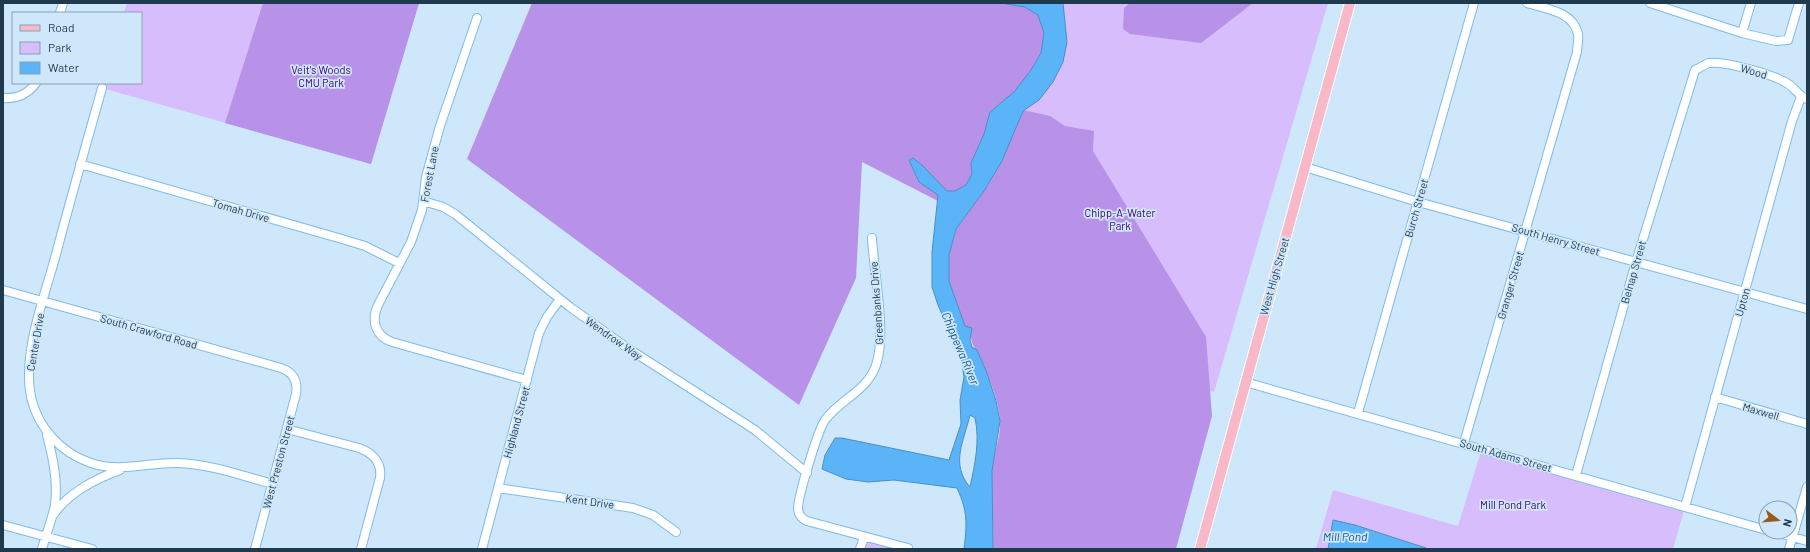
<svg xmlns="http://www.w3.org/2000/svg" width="1810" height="552" viewBox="0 0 1810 552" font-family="Barlow,sans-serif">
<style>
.green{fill:#d8bdfd}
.forest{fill:#b891e9}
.water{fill:#5bb4f8;stroke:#498fc5;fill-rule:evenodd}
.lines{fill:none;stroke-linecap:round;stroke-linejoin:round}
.minor-casing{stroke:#7ebbed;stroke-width:10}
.major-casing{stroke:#fff;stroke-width:12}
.minor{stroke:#fff;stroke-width:8}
.major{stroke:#f8b8c8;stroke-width:10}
.labels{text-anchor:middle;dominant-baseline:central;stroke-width:3.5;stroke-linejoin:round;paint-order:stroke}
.park-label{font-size:11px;fill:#41006e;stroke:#cee7fb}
.street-label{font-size:11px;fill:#1f394d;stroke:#cee7fb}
.water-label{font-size:12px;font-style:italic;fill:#155682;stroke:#cee7fb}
</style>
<rect width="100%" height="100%" fill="#cee7fb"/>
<path class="green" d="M127 3H419L371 164 102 88 103 83H141V13H124Z
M1029 3H1328L1214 392 945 316Z
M1482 448 1685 507 1673 549H1316L1333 490 1458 526Z
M864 537 910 549H860Z"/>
<path class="forest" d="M263 3H419L371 164 225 123Z
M532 3H1000L1026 7 1038 15 1044 33 1041 53 1031 70 1014 92 990 112 984 134 971 163 972 174 966 185 955 191H947L912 158 909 160 919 182 938 195V201L862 162 856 278 799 405 467 159Z
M1130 3H1253L1201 43 1130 34 1123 29 1124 8Z
M1023 110 1050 116 1065 126 1094 131 1093 151 1206 337 1212 416 1176 549H993C994 524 991 498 992 472 993 455 1001 438 1000 421 999 399 988 376 980 357 975 347 970 344 971 332L965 326 949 281V255L956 229 984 191 1002 161Z"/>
<path class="water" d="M1000 3H1063L1067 42 1063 62 1053 82 1039 100 1023 111 1002 161 984 191 956 229 949 255V281L965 326 972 328 970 340 972 347 977 350 987 373 996 401 1000 421 992 471 993 549H964C967 524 968 512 957 488L894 480 868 482 846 479 822 469 825 455 835 438H842L949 460 961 424 960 400 964 377 961 358 938 305 932 287V252L938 195 919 182 909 160 913 158 923 166 947 191H955L966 185 972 174 971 163 984 134 990 112 1014 92 1031 70 1041 53 1044 33 1038 15 1025 7ZM970 415 975 418C980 441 975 464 970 487 950 464 964 441 970 415Z
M1333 520 1355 525 1429 549H1328Z"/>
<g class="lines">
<defs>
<path id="minor" d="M1650 3 1742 33 1776 41 1788 40 1799 3
M60 13 63 3
M477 18 440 126 426 177 422 210 411 242 378 305C371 320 375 336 392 342L527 380
M1742 33 1751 3
M102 88C86 145 70 201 55 258 44 298 22 355 31 397 38 428 61 453 91 463 120 473 149 462 178 463 210 464 242 476 273 484
M3 98C17 99 28 94 36 83
M80 164 342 239 365 246 399 263
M1305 167 1418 202 1807 309
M423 201 443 207 455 214 570 307 626 347 755 430 807 473
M872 238C874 274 886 329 877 362 869 391 841 398 825 420 818 430 797 499 798 510 799 515 802 519 807 521L908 548
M3 290 281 368C293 372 298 381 296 394L255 549
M1245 382 1766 530
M1715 397 1807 424
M1358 413 1474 3
M287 429 359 448C373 453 382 463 380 478L361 549
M1464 443 1577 52C1577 47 1579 39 1578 34 1573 11 1546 9 1527 3
M1576 475 1636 262 1695 70C1700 68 1705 64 1709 63 1725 61 1771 74 1785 82 1794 86 1798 96 1807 99
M498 488 633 508 653 515 676 532
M1685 507 1792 121 1801 97
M54 514C68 493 97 478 120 470
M3 525 92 549
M1775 532 1807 541
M42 549C46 534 52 520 55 505 58 481 53 458 47 435
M482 549 539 333 547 317 560 299
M860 549 864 537
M1789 549 1807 487"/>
<path id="major" d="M1200 549 1350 3"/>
</defs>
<use href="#minor" class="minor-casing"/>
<use href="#major" class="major-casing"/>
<use href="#minor" class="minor"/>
<use href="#major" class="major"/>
</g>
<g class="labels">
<g class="park-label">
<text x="321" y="69">Veit's Woods<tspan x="321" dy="13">CMU Park</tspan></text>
<text x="1120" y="212">Chipp-A-Water<tspan x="1120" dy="13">Park</tspan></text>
<text x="1513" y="504">Mill Pond Park</text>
</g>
<g class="street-label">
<text transform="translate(1754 71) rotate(16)">Wood</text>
<text transform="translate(429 174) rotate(-79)">Forest Lane</text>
<text transform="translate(1416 208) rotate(-74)">Burch Street</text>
<text transform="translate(241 210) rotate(16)">Tomah Drive</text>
<text transform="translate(1556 239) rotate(16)">South Henry Street</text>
<text transform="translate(1633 272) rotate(-74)">Belnap Street</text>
<text transform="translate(1274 276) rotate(-74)">West High Street</text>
<text transform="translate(1510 285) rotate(-74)">Granger Street</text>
<text transform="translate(1742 302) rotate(-74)">Upton</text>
<text transform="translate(876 303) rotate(-94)">Greenbanks Drive</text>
<text transform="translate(149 331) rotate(16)">South Crawford Road</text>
<text transform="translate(614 338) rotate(35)">Wendrow Way</text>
<text transform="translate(35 342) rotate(-80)">Center Drive</text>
<text transform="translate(1761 411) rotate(16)">Maxwell</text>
<text transform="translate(516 422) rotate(-75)">Highland Street</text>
<text transform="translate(1506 455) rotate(16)">South Adams Street</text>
<text transform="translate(278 462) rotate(-75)">West Preston Street</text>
<text transform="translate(590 501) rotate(8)">Kent Drive</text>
</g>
<g class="water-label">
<text transform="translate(961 348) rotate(67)">Chippewa River</text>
<text x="1345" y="536">Mill Pond</text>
</g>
</g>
<rect width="1810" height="552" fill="none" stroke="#1f394d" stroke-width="8"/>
<rect x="12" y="12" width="130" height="72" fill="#cee7fb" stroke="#88a1b5"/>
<rect x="20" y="25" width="20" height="6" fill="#f8b8c8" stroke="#88a1b5"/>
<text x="48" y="32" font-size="12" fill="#1f394d">Road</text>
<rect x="20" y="42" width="20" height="12" fill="#d8bdfd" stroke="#88a1b5"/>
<text x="48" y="52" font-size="12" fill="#1f394d">Park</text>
<rect x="20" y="62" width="20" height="12" fill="#5bb4f8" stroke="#88a1b5"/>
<text x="48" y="72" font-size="12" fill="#1f394d">Water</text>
<g transform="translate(1778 520) rotate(106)"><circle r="19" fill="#cee7fb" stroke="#88a1b5"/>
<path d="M0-3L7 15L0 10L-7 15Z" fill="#965b1a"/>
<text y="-6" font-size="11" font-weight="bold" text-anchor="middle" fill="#1f394d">N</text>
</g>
</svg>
